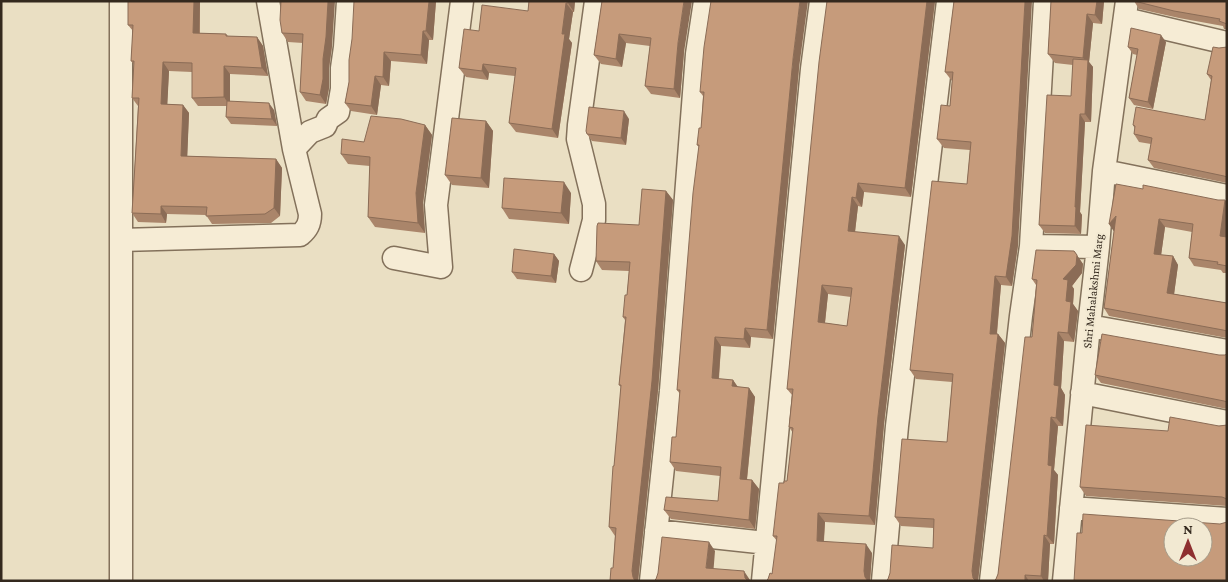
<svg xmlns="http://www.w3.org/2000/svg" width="1228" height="582" viewBox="0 0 1228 582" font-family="'Crimson Pro',serif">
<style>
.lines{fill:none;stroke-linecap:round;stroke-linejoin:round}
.street-casing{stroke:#83715b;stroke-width:25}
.street{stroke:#f6ecd5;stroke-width:22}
.wall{fill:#aa856a;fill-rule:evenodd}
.shaded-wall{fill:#8b6c56}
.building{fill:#c69b7b;stroke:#8b6c56;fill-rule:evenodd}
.labels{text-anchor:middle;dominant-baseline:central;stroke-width:4;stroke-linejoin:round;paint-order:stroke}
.street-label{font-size:12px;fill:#34291e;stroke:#f2e9d2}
</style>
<rect width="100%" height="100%" fill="#eadfc3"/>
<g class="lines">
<defs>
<path id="street" d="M1125 19 1227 43
M294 149 310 132 325 126 328 119 338 112 342 89V68L345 47 348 1
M1104 171 1227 196
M121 240 300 235C307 229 310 224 310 214L294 149 268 1
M1031 246 1098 247
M394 258 441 267 436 205 462 1
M581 270 594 220V204L578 139 579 125 596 1
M1089 326 1227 351
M1082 393 1227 422
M1071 508 1227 519
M656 531 766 543
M121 581V1
M651 581 671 391 697 54 705 1
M763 581 812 69 821 1
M883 581 897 426 948 1
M991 581 1021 316 1031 246 1045 1
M1064 581 1089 326 1098 247 1104 171 1127 1"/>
</defs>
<use href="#street" class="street-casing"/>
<use href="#street" class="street"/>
</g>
<path class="wall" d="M128 1H200V33L226 34 228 36 257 37 263 46 268 76 230 74V101L274 110 277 126 231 124 226 117 227 106H198L192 98V72L169 71 167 104 183 105 189 113 187 156 276 159 282 168 280 216 271 223 212 224 206 215 167 214 166 223 138 222 132 213 138 106 132 98 134 64 131 61 133 31 128 25Z
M281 1 332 46 329 68V88L326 104 306 101 300 92 303 43 288 42 282 33Z
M436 1 433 40H429L427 64 391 61 389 86 381 85 377 115 351 111 345 103 349 82 352 39Z
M529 1H575L574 12H573L569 39 572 43 558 138 516 132 509 123 515 76 489 73 488 80 466 77 459 68 479 31 528 11Z
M602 1 684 52 680 98 651 94 645 86 650 46 626 43 622 67 601 64 594 55Z
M827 1H935L911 197 864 192 862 207 858 206 855 232 905 245 884 424 875 525 825 522 824 541 872 553 870 581 772 574 777 541 773 536 784 483 787 481 793 433 789 427 792 395 787 389ZM828 294 851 297 847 326 825 323Z
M954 1 1018 245 1012 286 1001 285 997 334H998L1005 343 978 580 933 548V528L901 526 895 517 947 442 952 382 916 379 910 370 967 184 970 150 944 148 937 139 950 106 952 81 945 72Z
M1051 1H1104L1102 24 1093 23 1089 62 1093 67 1091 122H1085L1080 212 1082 215 1081 234 1045 233 1039 225 1071 96 1073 65 1055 63 1048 54Z
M1134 1H1227V29H1224L1223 26 1179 18 1139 9Z
M1166 42 1153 109 1134 105 1129 98 1137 55 1133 54 1128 47Z
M1227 47V183L1154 168 1148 160 1151 144 1139 142 1134 134 1135 129 1133 125 1205 120 1211 80 1207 74 1219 48Z
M799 68 773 339 751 337 750 348 721 346 719 379 733 380 738 387 749 388 755 397 747 480H752L759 489 755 529 671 519 664 510 718 501 720 476 676 471 670 462 676 437 680 394 677 390 699 147 697 145 701 128 703 96 700 92Z
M629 119 626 145 592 141 587 134Z
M486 121 493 131 489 188 452 185 445 175Z
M425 125 432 135 423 203 425 233 375 227 368 217 370 166 348 164 341 154 364 142Z
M666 191 673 200 658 390 638 581H610L613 568 615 536 609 527 621 387 619 385 625 320 623 317 627 295 629 271 602 270 596 261 639 225Z
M571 193 569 224 509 219 502 208Z
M1218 200H1225L1227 203V273H1223L1221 270 1194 266 1189 258 1192 232 1165 227 1161 255 1173 256 1178 265 1174 294 1227 303V338L1109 316 1104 308 1114 231 1109 224Z
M1074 251 1083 264 1082 273 1072 286 1074 289 1073 304 1078 311 1074 342 1064 341 1061 388 1065 395 1063 426H1058L1054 470 1058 475 1054 544H1050L1048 581H994L996 579 998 574 1032 337 1036 285 1032 279Z
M554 254 559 261 556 283 517 279 512 272Z
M1227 354V409L1101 383 1095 375 1225 355Z
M1227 425V506L1086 496 1080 487 1168 431Z"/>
<path class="shaded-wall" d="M194 1H200L199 41 193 33Z
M328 1H335L332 46 329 68V88L326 104 320 95Z
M429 1H436L433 40 426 31Z
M568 1H575L574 12 568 3Z
M684 1H692L684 52 680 98 674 89 678 43Z
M800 1H808L799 68 773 339 767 330 793 59Z
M927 1H935L911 197 905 188Z
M1025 1H1032L1018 245 1012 286 1006 277Z
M1097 1H1104L1102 24 1095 15Z
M566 3 573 12 569 39 572 43 558 138 552 129 562 34Z
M1087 14 1093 23 1089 62 1093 67 1091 122 1085 114 1088 65 1083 58Z
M423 31 429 40 427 64 421 55Z
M619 34 626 43 622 67 616 59Z
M1161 35 1166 42 1153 109 1148 102Z
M257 37 263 46 268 76 262 68Z
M384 52 391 61 389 86 383 77Z
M163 62 169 71 167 112 161 104Z
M483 64 489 73 488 80 482 71Z
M224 66 230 74V106L224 97Z
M375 76 381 85 377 115 371 106Z
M269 103 274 110 277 126 272 119Z
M183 105 189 113 187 164 181 156Z
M624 111 629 119 626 145 621 138Z
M1080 114 1085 122 1080 212 1082 215 1081 234 1075 226V207Z
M486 121 493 131 489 188 481 178Z
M425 125 432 135 423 203 425 233 418 223 416 193Z
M276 159 282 168 280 216 274 208Z
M564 182 571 193 569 224 561 213Z
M858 183 864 192 862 207 856 198Z
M666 191 673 200 658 390 638 581H635L633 577 632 571Z
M852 197 858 206 854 240 848 231Z
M1225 200 1227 203V239L1220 236Z
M161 206 167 214 166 223 161 214Z
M1116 216 1115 233 1109 224Z
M1159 219 1165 227 1160 263 1154 254Z
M899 236 905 245 884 424 875 525 869 516 878 416Z
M1074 251 1083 264 1082 273 1072 286 1074 289 1073 304 1078 311 1074 342 1068 333 1066 301 1063 279Z
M554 254 559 261 556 283 551 276Z
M1173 256 1178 265 1173 302 1167 293Z
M995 276 1001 285 996 342 990 334Z
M822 285 828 294 824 331 818 322Z
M745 328 751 337 750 348 744 339Z
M1058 332 1064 341 1061 388 1065 395 1063 426 1056 418 1054 385Z
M998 334 1005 343 978 581H975L973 578 972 571Z
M715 337 721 346 718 387 712 378Z
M733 380 739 389 732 386Z
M749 388 755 397 746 488 740 479Z
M1051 417 1058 426 1054 470 1058 475 1054 544 1047 536 1048 465Z
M752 480 759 489 755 529 749 520Z
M818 513 825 522 823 550 817 541Z
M1044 535 1050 544 1048 581H1044L1041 576Z
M709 542 715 551 713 576 706 568Z
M866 544 872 553 870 581H867L865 577 864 571Z
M744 571 750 580V581H747L745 578Z
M1025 575 1029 581H1025Z"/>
<path class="building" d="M128 1H194L193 33 226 34V36L257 37 262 68 224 66V97L192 98V63L163 62 161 104 183 105 181 156 276 159 274 208 265 214 206 216 207 207 161 206V214L132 213 139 98H132L134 61H131L133 25H128Z
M281 1H328L326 37 323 59V79L320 95 300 92 303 34 282 33 280 20Z
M354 1H429L426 31H423L421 55 384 52 383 77 375 76 371 106 345 103 349 82V60L352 39Z
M529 1H568V3H566L562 34H565L552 129 509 123 516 68 483 64 482 71 459 68 464 29 479 31 482 5 528 11Z
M602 1H684L678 43 674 89 645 86 651 38 619 34 616 59 594 55Z
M711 1H800L793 59 767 330 745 328 744 339 715 337 712 378 733 380 732 386 749 388 740 479 752 480 749 520 664 510 666 497 718 501 721 467 670 462 672 437H676L680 390H677L693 193 699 145H697L699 128H701L704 92H700L704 47Z
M827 1H927L905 188 858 183 856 198 852 197 848 231 899 236 878 416 869 516 818 513 817 541 866 544 864 571 865 577 868 581H766L768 579 770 573 772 574 777 536H773L779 483H784V481H787L793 428 789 427 793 389H787L819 62ZM822 285 852 288 847 326 818 322Z
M954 1H1025L1012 236 1006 277 995 276 990 334H998L972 571 973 578 976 581H886L888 579 890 573 892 545 933 548 934 519 895 517 902 439 947 442 953 374 910 370 932 181 967 184 971 142 937 139 941 105 950 106 953 72H945Z
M1051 1H1097L1095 15 1087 14 1083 58 1048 54Z
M1134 1H1227V24L1219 21 1220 19 1174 11Z
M1131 28 1161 35 1148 102 1129 98 1138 49 1128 47Z
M1213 47 1219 48 1227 47V177L1224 176 1148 160 1152 138 1134 134 1135 126 1133 125 1136 107 1205 120 1212 76 1207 74Z
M1073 59 1088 60 1085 114H1080L1075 207H1076L1075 226 1039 225 1047 95 1071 96Z
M227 101 269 103 272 119 226 117Z
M589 107 624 111 621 138 587 134 586 131Z
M371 116 401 119 425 125 416 193 418 223 368 217 370 157 341 154 342 139 364 142Z
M452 118 486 121 481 178 445 175Z
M504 178 564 182 561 213 502 208Z
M1116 184 1143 189V185L1218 200H1225L1220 236 1227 237V266L1217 264 1218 262 1189 258 1193 224 1159 219 1154 254 1173 256 1167 293 1227 303V331L1223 330 1104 308 1116 216 1109 224Z
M642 189 666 191 652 381 632 571 633 577 635 581H610L611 568H613L616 528 609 527 613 466H614L621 385H619L626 317H623L625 295H627L630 262 596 261 597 226 598 223 639 225Z
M514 249 554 254 551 276 512 272Z
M1036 250 1074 251 1077 255 1076 265 1063 279 1068 280 1066 301 1071 302 1068 333 1058 332 1054 385 1059 386 1056 418 1051 417 1048 465 1052 466 1047 536 1044 535 1041 576 1025 575V581H994L996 579 998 574 1025 337H1032L1037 280 1032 279Z
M1102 334 1219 355H1225L1227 354V402L1224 401 1095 375Z
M1170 417 1219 426 1227 425V499L1222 497 1080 487 1086 425 1168 431Z
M1083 514 1220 524 1227 522V581H1074L1077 533H1082ZM1173 527H1203V557H1173Z
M662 537 709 542 706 568 744 571 745 578 748 581H654L656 579 658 573Z"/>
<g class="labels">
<g class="street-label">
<text transform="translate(1093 291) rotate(-84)">Shri Mahalakshmi Marg</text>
</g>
</g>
<rect width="1228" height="582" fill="none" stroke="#34291e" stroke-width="5"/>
<g transform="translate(1188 542)"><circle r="24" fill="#f2e9d2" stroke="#a69c8a"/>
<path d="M0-4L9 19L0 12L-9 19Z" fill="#8e2f30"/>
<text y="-8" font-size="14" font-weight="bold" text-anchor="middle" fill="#34291e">N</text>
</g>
</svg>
